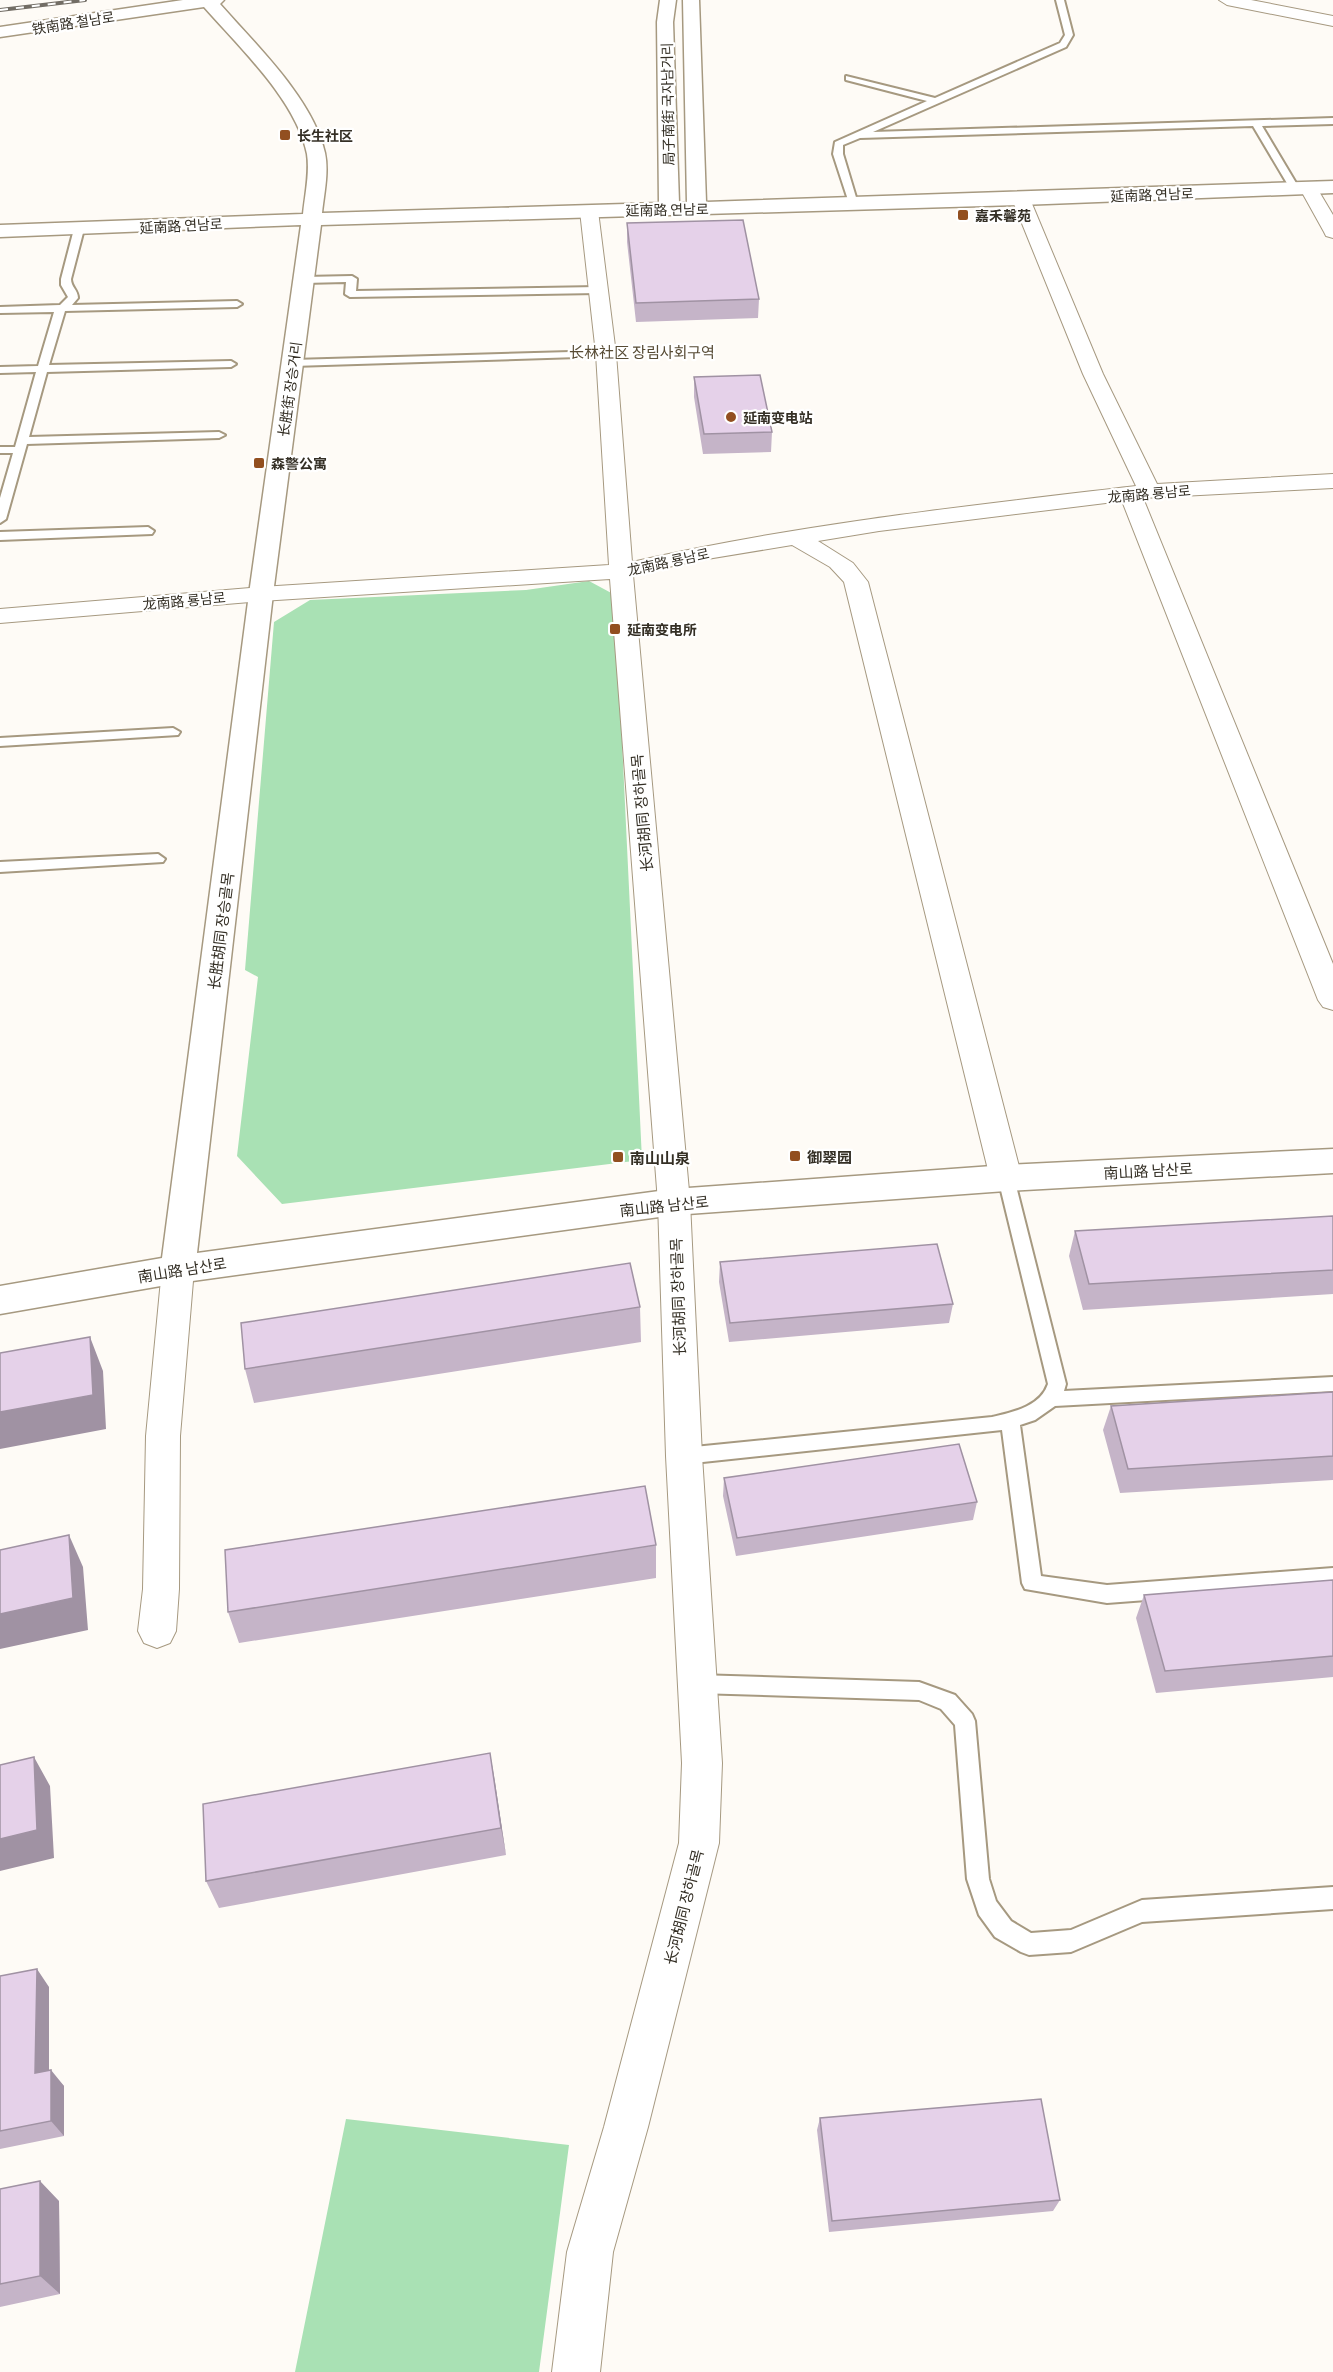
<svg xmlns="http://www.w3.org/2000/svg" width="1333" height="2372" viewBox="0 0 1333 2372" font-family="Literata,'Noto Sans SC','Noto Sans KR',serif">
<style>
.green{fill:#a9e1b4}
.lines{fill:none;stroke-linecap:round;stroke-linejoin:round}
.lane-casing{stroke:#a69980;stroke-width:4}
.street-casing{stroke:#a69980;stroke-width:2}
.secondary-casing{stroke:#a69980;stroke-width:3}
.lane{fill:#fff;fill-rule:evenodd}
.street{fill:#fff;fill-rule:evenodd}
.secondary{fill:#fff;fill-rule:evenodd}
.rail-casing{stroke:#726d65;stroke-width:4}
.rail{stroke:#fff;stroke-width:2;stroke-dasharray:8;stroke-linecap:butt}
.wall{fill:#c5b4c8}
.shaded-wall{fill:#a092a3}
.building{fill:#e5d1e9;stroke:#a092a3;stroke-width:1.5}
.poi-dot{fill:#924f20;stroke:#fff;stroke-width:2}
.labels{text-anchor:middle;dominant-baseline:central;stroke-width:4.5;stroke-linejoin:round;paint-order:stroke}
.far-street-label{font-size:14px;fill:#342f25;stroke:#fff}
.far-poi-label{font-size:14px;font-weight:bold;fill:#342f25;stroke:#fff;text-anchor:start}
.far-quarter-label{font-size:15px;fill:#574b34;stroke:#fff}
.street-label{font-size:15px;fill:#342f25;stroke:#fff}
.poi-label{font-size:15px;font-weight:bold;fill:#342f25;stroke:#fff;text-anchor:start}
</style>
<rect width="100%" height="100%" fill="#fefbf6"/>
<path class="green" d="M589 581 615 595 642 1160 282 1204 237 1156 258 977 245 970 274 622 310 600 526 590Z
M346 2119 569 2145 539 2372H295Z"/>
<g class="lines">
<defs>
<path id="lane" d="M1056 0H1064L1073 35 1066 47 873 132 1333 118V124L1262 126 1299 188 1297 190H1291L1253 126 860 138 843 145V154L858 204 850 206 833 154 835 142 927 101 846 80V76L935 98 1060 43 1065 35Z
M79 226 84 229 71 279C71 287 78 290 78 298L72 305 237 301 242 304 237 307 65 311 49 365 231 361 236 364 231 367 47 372 29 437 219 432 225 435 219 438 27 444 6 519 0 523V498L13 453H0V447H15L36 372 0 373V367L38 366 54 312 0 313V307L60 305 68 297 61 285V279L74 229Z
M352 276 357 279 356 291 598 287 603 290 598 293 350 297 345 294 346 282 304 283 299 280 304 277Z
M606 351 611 354 610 356 293 366 288 363 293 360Z
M148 527 154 531 152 534 0 540V532Z
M173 728 180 732 178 735 0 746V738Z
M158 854 165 859 163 862 0 872V862Z
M1006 1172 1012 1174 1014 1178 1066 1384 1064 1391 1333 1377V1391L1055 1406 1035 1420 1020 1425 1041 1576 1107 1585 1333 1568V1586L1107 1603 1025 1589 1022 1583 1002 1430 684 1464 677 1462 675 1456 677 1450 684 1448 992 1417C1013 1412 1040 1407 1048 1384L998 1178 1000 1174Z
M697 1675 919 1682 955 1695 972 1714 975 1721 989 1879 996 1901 1011 1921 1031 1933 1071 1930 1142 1900 1333 1887V1909L1142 1922 1071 1952 1029 1955 1021 1952 995 1937 979 1915 967 1879 955 1725 941 1709 919 1700 697 1693 690 1691 687 1684 690 1677Z"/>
<path id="street" d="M1219 0H1251L1333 16V26L1227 5Z
M1308 182 1314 183 1333 215V238L1326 236 1324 232 1299 187 1302 183Z
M1021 193 1027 195 1030 199 1103 374 1157 484 1333 474V488L1143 498 1333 964V1010L1323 1007 1318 1000 1122 501 879 531 818 541 853 563 868 582 1022 1178 1017 1186 1006 1190 995 1186 990 1178 844 582 830 567 792 545 695 561 633 575 690 1202 702 1456 722 1763 719 1843 648 2127 613 2252 600 2372H552L567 2252 604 2127 679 1843 682 1763 666 1456 658 1202 610 579 261 601 0 623V609L261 587 609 565 596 354 580 211 582 207H596L598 211 616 354 632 562C798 524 967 506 1136 486L1083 374 1012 199 1015 195Z
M178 1256 190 1260 194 1269 180 1436 179 1589 176 1631 170 1643 157 1648 144 1643 138 1631 143 1589 146 1436 162 1269 166 1260Z"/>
<path id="secondary" d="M183 0H224L220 4C256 45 313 99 325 153 329 172 324 194 322 213L659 203 657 22 660 0H676L673 22 679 203H687L683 0H699L706 202 1333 181V193L1021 205 321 225 273 594 197 1253 674 1189 1006 1165 1333 1149V1173L1006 1191 674 1215 178 1283 0 1314V1286L162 1258 249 594 301 225 0 237V225L303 214C305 194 310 173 307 154 296 100 239 47 204 7L0 37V27Z"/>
</defs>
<use href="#lane" class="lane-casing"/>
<use href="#street" class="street-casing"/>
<use href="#secondary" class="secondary-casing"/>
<use href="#lane" class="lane"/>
<use href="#street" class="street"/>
<use href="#secondary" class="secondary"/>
<defs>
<path id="rail" d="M0 10 85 0"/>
</defs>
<use href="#rail" class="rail-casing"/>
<use href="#rail" class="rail"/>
</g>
<path class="wall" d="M627 223 759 299 758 318 636 322 627 242Z
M694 377 772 432 771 452 703 454 694 397Z
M1333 1216V1294L1083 1310 1069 1256 1075 1231Z
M720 1262 953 1304 949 1323 729 1342 719 1282Z
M640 1307 641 1342 254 1403 245 1369Z
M1333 1392V1480L1120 1493 1103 1430 1111 1406Z
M724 1478 977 1502 973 1520 736 1556 723 1496Z
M656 1545V1578L239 1643 228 1612Z
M1333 1580V1677L1156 1693 1136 1618 1144 1595Z
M490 1753 506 1855 219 1908 206 1881Z
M0 1976 49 1987V2070L64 2086V2136L0 2149Z
M820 2118 1060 2200 1053 2211 829 2232 817 2130Z
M0 2189 59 2201 60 2294 0 2307Z"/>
<path class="shaded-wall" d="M90 1337 103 1371 106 1429 0 1449V1412Z
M69 1535 83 1567 88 1630 0 1649V1614Z
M490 1753 495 1782 506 1855 501 1828Z
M34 1757 50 1786 54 1858 0 1871V1839Z
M37 1969 49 1987V2089L35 2073Z
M51 2070 64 2086V2136L51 2121Z
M40 2181 59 2201 60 2294 40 2276Z"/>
<path class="building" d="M743 220 759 299 636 303 627 223Z
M760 375 772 432 704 434 694 377Z
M1333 1216V1270L1089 1284 1075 1231Z
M937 1244 953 1304 730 1323 720 1262Z
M630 1263 640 1307 245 1369 241 1323Z
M90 1337 93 1395 0 1412V1353Z
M1333 1392V1456L1128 1469 1111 1406Z
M959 1444 977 1502 737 1538 724 1478Z
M645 1486 656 1545 228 1612 225 1550Z
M69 1535 73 1598 0 1614V1550Z
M1333 1580V1656L1165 1671 1144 1595Z
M490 1753 501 1828 206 1881 203 1804Z
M34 1757 37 1830 0 1839V1765Z
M37 1969 35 2073 51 2070V2121L0 2131V1976Z
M1041 2099 1060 2200 832 2221 820 2118Z
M40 2181V2276L0 2284V2189Z"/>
<g class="poi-dot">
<rect x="279" y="129" width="12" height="12" rx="3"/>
<rect x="957" y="209" width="12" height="12" rx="3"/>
<circle cx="731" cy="417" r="6"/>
<rect x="253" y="457" width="12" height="12" rx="3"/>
<rect x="609" y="623" width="12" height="12" rx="3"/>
<rect x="789" y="1150" width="12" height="12" rx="3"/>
<rect x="612" y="1151" width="12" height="12" rx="3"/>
</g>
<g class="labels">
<g class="far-street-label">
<text transform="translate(73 22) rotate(-9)">铁南路 철남로</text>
<text transform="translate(667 104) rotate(-91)">局子南街 국자남거리</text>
<text transform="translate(1152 194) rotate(-2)">延南路 연남로</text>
<text transform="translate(667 209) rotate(-1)">延南路 연남로</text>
<text transform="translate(181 225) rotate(-3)">延南路 연남로</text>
<text transform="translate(289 389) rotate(-82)">长胜街 장승거리</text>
<text transform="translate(1149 493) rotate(-5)">龙南路 룡남로</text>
<text transform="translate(668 561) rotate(-12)">龙南路 룡남로</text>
<text transform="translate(184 600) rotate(-5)">龙南路 룡남로</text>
</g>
<g class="far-poi-label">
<text x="297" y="135">长生社区</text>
<text x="975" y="215">嘉禾馨苑</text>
<text x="743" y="417">延南变电站</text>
<text x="271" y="463">森警公寓</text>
<text x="627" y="629">延南变电所</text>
</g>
<g class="far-quarter-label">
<text x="642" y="351">长林社区 장림사회구역</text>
</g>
<g class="street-label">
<text transform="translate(641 813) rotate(-95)">长河胡同 장하골목</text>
<text transform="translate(220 931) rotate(-83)">长胜胡同 장승골목</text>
<text transform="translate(1148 1170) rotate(-3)">南山路 남산로</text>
<text transform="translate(664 1205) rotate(-6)">南山路 남산로</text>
<text transform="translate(182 1269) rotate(-9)">南山路 남산로</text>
<text transform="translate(677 1297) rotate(-92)">长河胡同 장하골목</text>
<text transform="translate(683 1907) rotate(-76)">长河胡同 장하골목</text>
</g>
<g class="poi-label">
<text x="807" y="1156">御翠园</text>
<text x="630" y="1157">南山山泉</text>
</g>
</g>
</svg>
